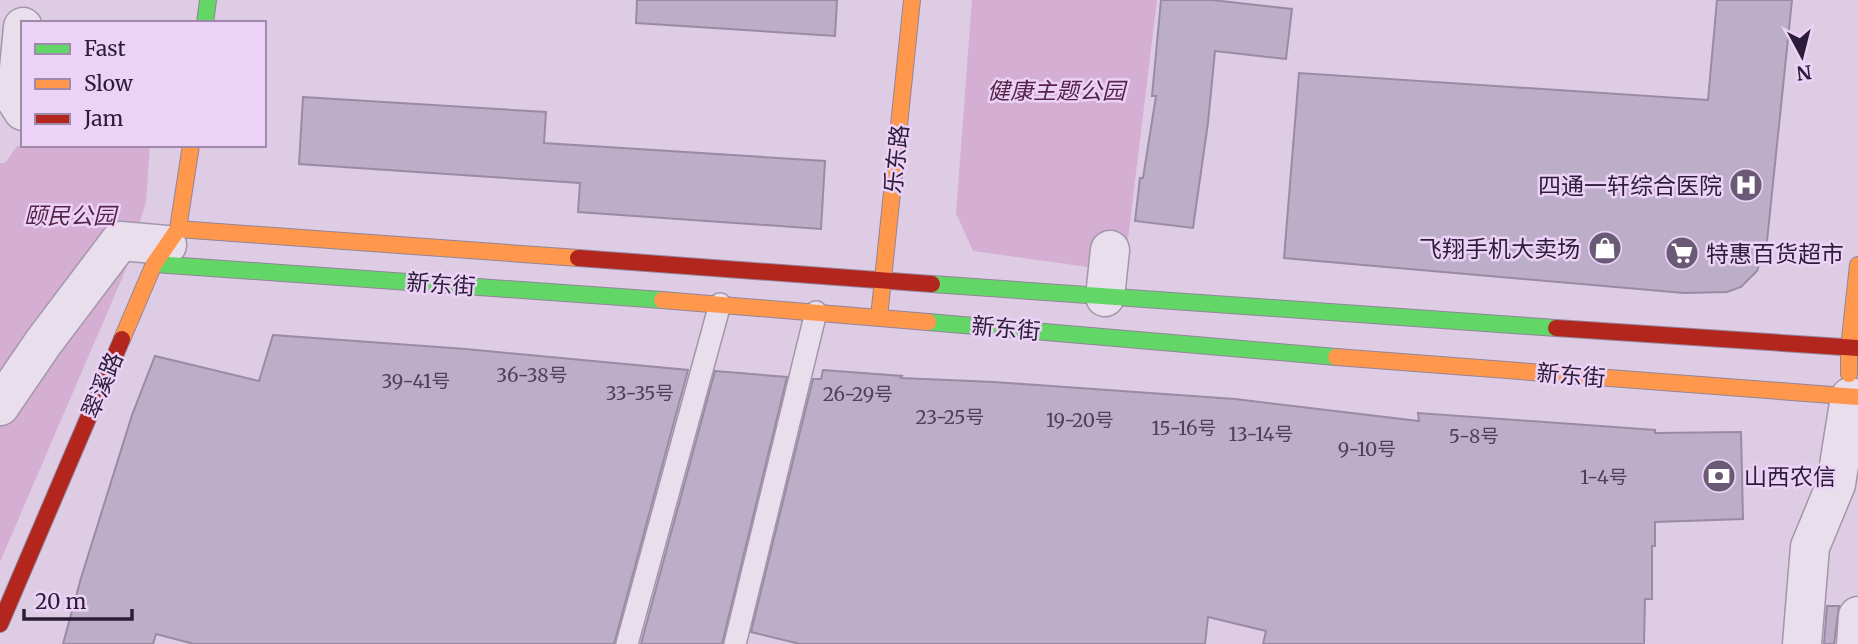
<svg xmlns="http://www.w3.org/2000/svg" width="1858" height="644" viewBox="0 0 1858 644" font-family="Merriweather,'Noto Sans SC',serif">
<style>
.green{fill:#d5aed4}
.building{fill:#bcadc8;stroke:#998ba5;stroke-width:2}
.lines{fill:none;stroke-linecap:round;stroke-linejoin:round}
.lane-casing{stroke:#a396a9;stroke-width:24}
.street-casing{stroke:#a396a9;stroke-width:41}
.fast-casing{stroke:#928599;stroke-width:18}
.slow-casing{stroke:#928599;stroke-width:18}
.jam-casing{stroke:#928599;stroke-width:18}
.lane{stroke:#e8deec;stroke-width:21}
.street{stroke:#e8deec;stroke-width:38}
.fast{stroke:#63d668;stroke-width:16}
.slow{stroke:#ff974d;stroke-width:16}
.jam{stroke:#b3261e;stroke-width:16}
.labels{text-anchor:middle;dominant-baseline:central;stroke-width:5;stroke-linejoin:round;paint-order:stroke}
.number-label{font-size:19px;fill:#4f415d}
.park-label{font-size:23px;font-style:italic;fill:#562448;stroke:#ecd2f6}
.street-label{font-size:23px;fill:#2b1d39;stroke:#ecd2f6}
.poi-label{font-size:23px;fill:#2b1d39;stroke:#ecd2f6;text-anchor:end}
</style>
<rect width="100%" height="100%" fill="#decce4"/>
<path class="green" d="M972 0H1157L1124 272 973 251 956 213Z
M150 145 146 202 126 269 0 562V163H5L17 146Z"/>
<path class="building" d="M637 0H837L835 36 636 23Z
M1161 0H1212L1292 9 1286 59 1215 51 1208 123 1193 228 1135 221 1140 178H1143L1156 96H1152Z
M1717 0H1792L1767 241 1757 271 1741 287 1727 292 1684 293 1284 258 1299 73 1708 100Z
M303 97 546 112 544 143 825 161 821 229 578 212 580 183 299 164Z
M273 335 466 349 688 370 614 644H194L156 634 153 644H63L81 578 132 415 155 356 259 381Z
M823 370 902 376 901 378 994 382 1235 399 1419 421 1418 413 1655 430V433L1741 432 1743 519 1655 522V546H1652V599H1645L1644 644H1263L1266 631 1208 617 1205 644H800L751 632 813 379H821Z
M715 371 787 377 722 644H641Z
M1827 606H1839L1834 644H1824Z"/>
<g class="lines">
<defs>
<path id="lane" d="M627 644 720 304
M735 644 816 312"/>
<path id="street" d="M23 27 16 100 23 111
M1105 297 1110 250
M0 406 43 343 120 241 167 245
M1802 644 1810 547 1836 484 1850 397
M1856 644 1858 616"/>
<path id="fast" d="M205 23 208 0
M154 264 662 300
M932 284 1556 328
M928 322 1336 357"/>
<path id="slow" d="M178 229 578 258
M662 300 928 322
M880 308 912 0
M122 339 154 264 178 229 191 145
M1336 357 1858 397
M1849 374V348L1858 265"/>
<path id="jam" d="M578 258 932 284
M1556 328 1858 348
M0 624 122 339"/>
</defs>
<use href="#lane" class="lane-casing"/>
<use href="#street" class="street-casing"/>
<use href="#fast" class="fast-casing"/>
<use href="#slow" class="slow-casing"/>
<use href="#jam" class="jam-casing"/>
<use href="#lane" class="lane"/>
<use href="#street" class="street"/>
<use href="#fast" class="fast"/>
<use href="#slow" class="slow"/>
<use href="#jam" class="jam"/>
</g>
<defs>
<symbol id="hospital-disc" viewBox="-11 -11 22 22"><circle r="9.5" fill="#6a5a75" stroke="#ecd2f6"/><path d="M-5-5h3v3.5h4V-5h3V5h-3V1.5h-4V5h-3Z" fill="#fff"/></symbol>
<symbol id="shop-disc" viewBox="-11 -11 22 22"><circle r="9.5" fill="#6a5a75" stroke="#ecd2f6"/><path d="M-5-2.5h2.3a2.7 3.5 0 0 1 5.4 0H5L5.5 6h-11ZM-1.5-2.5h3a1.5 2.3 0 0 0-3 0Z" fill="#fff"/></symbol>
<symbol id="supermarket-disc" viewBox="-11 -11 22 22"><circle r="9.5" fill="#6a5a75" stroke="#ecd2f6"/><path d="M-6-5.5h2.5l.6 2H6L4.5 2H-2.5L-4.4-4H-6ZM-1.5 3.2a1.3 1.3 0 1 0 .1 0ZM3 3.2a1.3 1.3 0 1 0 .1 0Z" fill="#fff"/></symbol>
<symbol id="bank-disc" viewBox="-11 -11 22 22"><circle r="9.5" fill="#6a5a75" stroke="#ecd2f6"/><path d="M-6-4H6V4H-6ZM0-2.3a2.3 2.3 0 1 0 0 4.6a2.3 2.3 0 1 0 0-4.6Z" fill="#fff"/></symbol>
</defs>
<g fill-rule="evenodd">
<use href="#hospital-disc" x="1727" y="166" width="38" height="38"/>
<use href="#shop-disc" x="1586" y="229" width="38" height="38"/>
<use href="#supermarket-disc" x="1663" y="234" width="38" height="38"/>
<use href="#bank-disc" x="1700" y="457" width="38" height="38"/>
</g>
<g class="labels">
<g class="number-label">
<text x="532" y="375">36-38号</text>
<text x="416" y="381">39-41号</text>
<text x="640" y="393">33-35号</text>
<text x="858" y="394">26-29号</text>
<text x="950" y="417">23-25号</text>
<text x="1080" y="420">19-20号</text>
<text x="1184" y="428">15-16号</text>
<text x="1261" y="434">13-14号</text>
<text x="1474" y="436">5-8号</text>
<text x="1367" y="449">9-10号</text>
<text x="1604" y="477">1-4号</text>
</g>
<g class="park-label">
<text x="1056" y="90">健康主题公园</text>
<text x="70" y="215">颐民公园</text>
</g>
<g class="street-label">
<text transform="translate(896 159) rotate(-84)">乐东路</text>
<text transform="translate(441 284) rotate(4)">新东街</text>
<text transform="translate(1006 328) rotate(5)">新东街</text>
<text transform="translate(1571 375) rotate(5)">新东街</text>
<text transform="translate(102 385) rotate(-67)">翠溪路</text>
</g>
<g class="poi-label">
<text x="1722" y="185">四通一轩综合医院</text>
<text x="1580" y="248">飞翔手机大卖场</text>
<text x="1706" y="253" text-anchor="start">特惠百货超市</text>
<text x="1744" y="476" text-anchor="start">山西农信</text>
</g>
</g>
<rect x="21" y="21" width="245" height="126" fill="#ecd2f6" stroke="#9f8aaa" stroke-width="2"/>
<rect x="35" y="44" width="35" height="10" fill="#63d668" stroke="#9f8aaa" stroke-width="2"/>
<text x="84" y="56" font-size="21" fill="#2b1d39">Fast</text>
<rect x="35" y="79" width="35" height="10" fill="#ff974d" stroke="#9f8aaa" stroke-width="2"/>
<text x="84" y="91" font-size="21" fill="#2b1d39">Slow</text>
<rect x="35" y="114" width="35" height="10" fill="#b3261e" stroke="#9f8aaa" stroke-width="2"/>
<text x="84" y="126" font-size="21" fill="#2b1d39">Jam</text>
<g transform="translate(1802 56) rotate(173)" stroke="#ecd2f6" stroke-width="5" paint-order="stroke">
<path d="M0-5L12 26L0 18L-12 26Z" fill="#2b1d39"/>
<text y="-10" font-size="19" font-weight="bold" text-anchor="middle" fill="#2b1d39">N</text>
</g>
<path d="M24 609v10h108v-10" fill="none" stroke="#2b1d39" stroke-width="3.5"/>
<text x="35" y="609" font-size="21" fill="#2b1d39" stroke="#ecd2f6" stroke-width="5" paint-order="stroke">20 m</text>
</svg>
